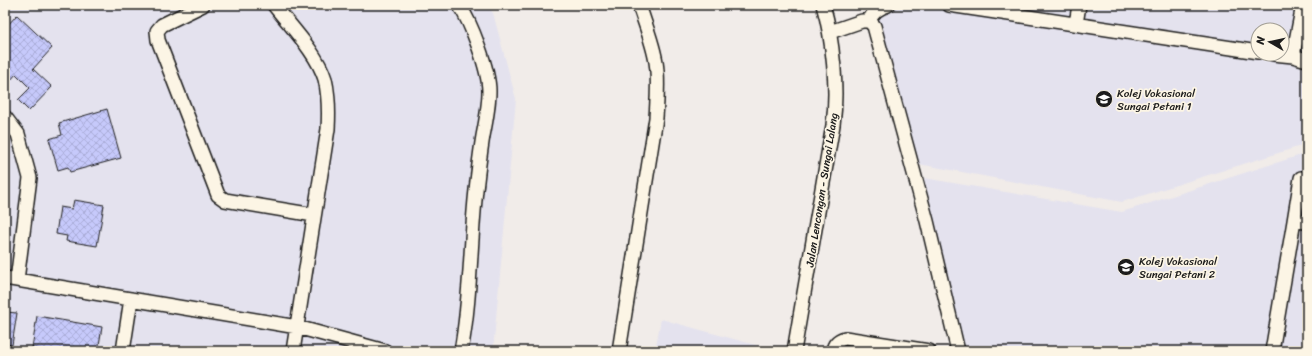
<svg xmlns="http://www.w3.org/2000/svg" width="1312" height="356" viewBox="0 0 1312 356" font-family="Sriracha,sans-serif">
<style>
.built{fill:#e4e2ee;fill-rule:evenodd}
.building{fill:url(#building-cross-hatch);stroke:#1c1c1c}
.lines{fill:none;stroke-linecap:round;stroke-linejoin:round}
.minor-casing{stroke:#1c1c1c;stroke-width:16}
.minor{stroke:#fcf5e5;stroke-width:13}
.labels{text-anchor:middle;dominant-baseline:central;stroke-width:3.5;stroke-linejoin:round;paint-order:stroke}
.poi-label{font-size:11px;fill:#1c1c1c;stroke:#fcf5e5;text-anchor:start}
.street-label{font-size:11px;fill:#1c1c1c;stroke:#fcf5e5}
</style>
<defs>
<pattern id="building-cross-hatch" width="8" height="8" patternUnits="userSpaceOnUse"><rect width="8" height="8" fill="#c6c9fb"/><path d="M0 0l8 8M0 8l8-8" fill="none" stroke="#aaacd7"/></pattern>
</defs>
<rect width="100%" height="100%" fill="#f1ece9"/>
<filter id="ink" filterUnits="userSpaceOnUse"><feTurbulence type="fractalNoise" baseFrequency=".025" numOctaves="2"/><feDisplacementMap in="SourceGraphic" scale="8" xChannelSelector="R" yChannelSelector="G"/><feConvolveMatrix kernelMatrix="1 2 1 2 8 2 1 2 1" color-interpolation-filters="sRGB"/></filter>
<g filter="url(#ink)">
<path class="built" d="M5 5H487L493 13 516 99 493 351H5Z
M875 5H1307V144L1122 202 919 164ZM1258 30H1282V54H1258Z
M1307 153V351H965L924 178 1122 212Z
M661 319 777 351H655Z"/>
<path class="building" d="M17 15 52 48 33 69 52 87 29 111 18 100 30 88 16 74 5 87V28Z
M107 109 121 158 70 172 68 167 58 170 49 139 62 135 59 123Z
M74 200 104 205 97 246 66 241 67 236 56 234 60 207 72 209Z
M5 312 17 313 12 345 5 344Z
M37 316 102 327 98 351H53L32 348Z"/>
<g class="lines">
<defs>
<path id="minor" d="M203 5 162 25 157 31 158 40 218 195 225 200 314 215
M274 5C291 27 317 53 325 79 329 96 329 112 328 129L293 351
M459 5C471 22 489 70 489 91 489 106 486 121 483 136 480 154 478 172 476 190 470 244 471 298 461 351
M949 5 1258 52
M869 21C873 12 878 8 888 5
M1076 24 1079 5
M830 32 862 21H869L874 26 927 221 958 351
M1273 54 1293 56 1303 5
M1293 56 1307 60
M5 117 18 134 30 178 17 280
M1294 221 1301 178
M5 278 297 327 385 351
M123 351 131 299
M619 351 656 118C657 100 659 81 656 62 653 43 645 24 639 5
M794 351 833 125C838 89 833 39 823 5
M833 351C834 343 838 340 845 338L929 351
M1272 351 1294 221 1307 222"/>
</defs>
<use href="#minor" class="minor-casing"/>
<use href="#minor" class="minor"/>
</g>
</g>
<defs>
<symbol id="school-disc" viewBox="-11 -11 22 22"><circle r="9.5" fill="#1c1c1c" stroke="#fcf5e5"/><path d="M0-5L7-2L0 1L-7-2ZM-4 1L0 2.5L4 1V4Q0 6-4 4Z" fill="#fff"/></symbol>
</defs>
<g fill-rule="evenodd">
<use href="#school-disc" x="1094" y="89" width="20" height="20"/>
<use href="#school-disc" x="1116" y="257" width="20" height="20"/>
</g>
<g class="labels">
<g class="poi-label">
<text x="1117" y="93">Kolej Vokasional<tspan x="1117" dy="13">Sungai Petani 1</tspan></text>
<text x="1139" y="261">Kolej Vokasional<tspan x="1139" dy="13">Sungai Petani 2</tspan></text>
</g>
<g class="street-label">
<text transform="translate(822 190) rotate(-81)">Jalan Lencongan - Sungai Lalang</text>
</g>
</g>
<rect width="1312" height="356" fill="none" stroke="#fcf5e5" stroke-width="20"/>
<rect x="10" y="10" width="1292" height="336" fill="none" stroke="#1c1c1c" stroke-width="1.5" filter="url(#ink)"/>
<g transform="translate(1270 42) rotate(279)"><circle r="19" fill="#fcf5e5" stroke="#a29e95"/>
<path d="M0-3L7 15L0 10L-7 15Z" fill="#1c1c1c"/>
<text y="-6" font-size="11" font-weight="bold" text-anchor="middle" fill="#1c1c1c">N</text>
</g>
</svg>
